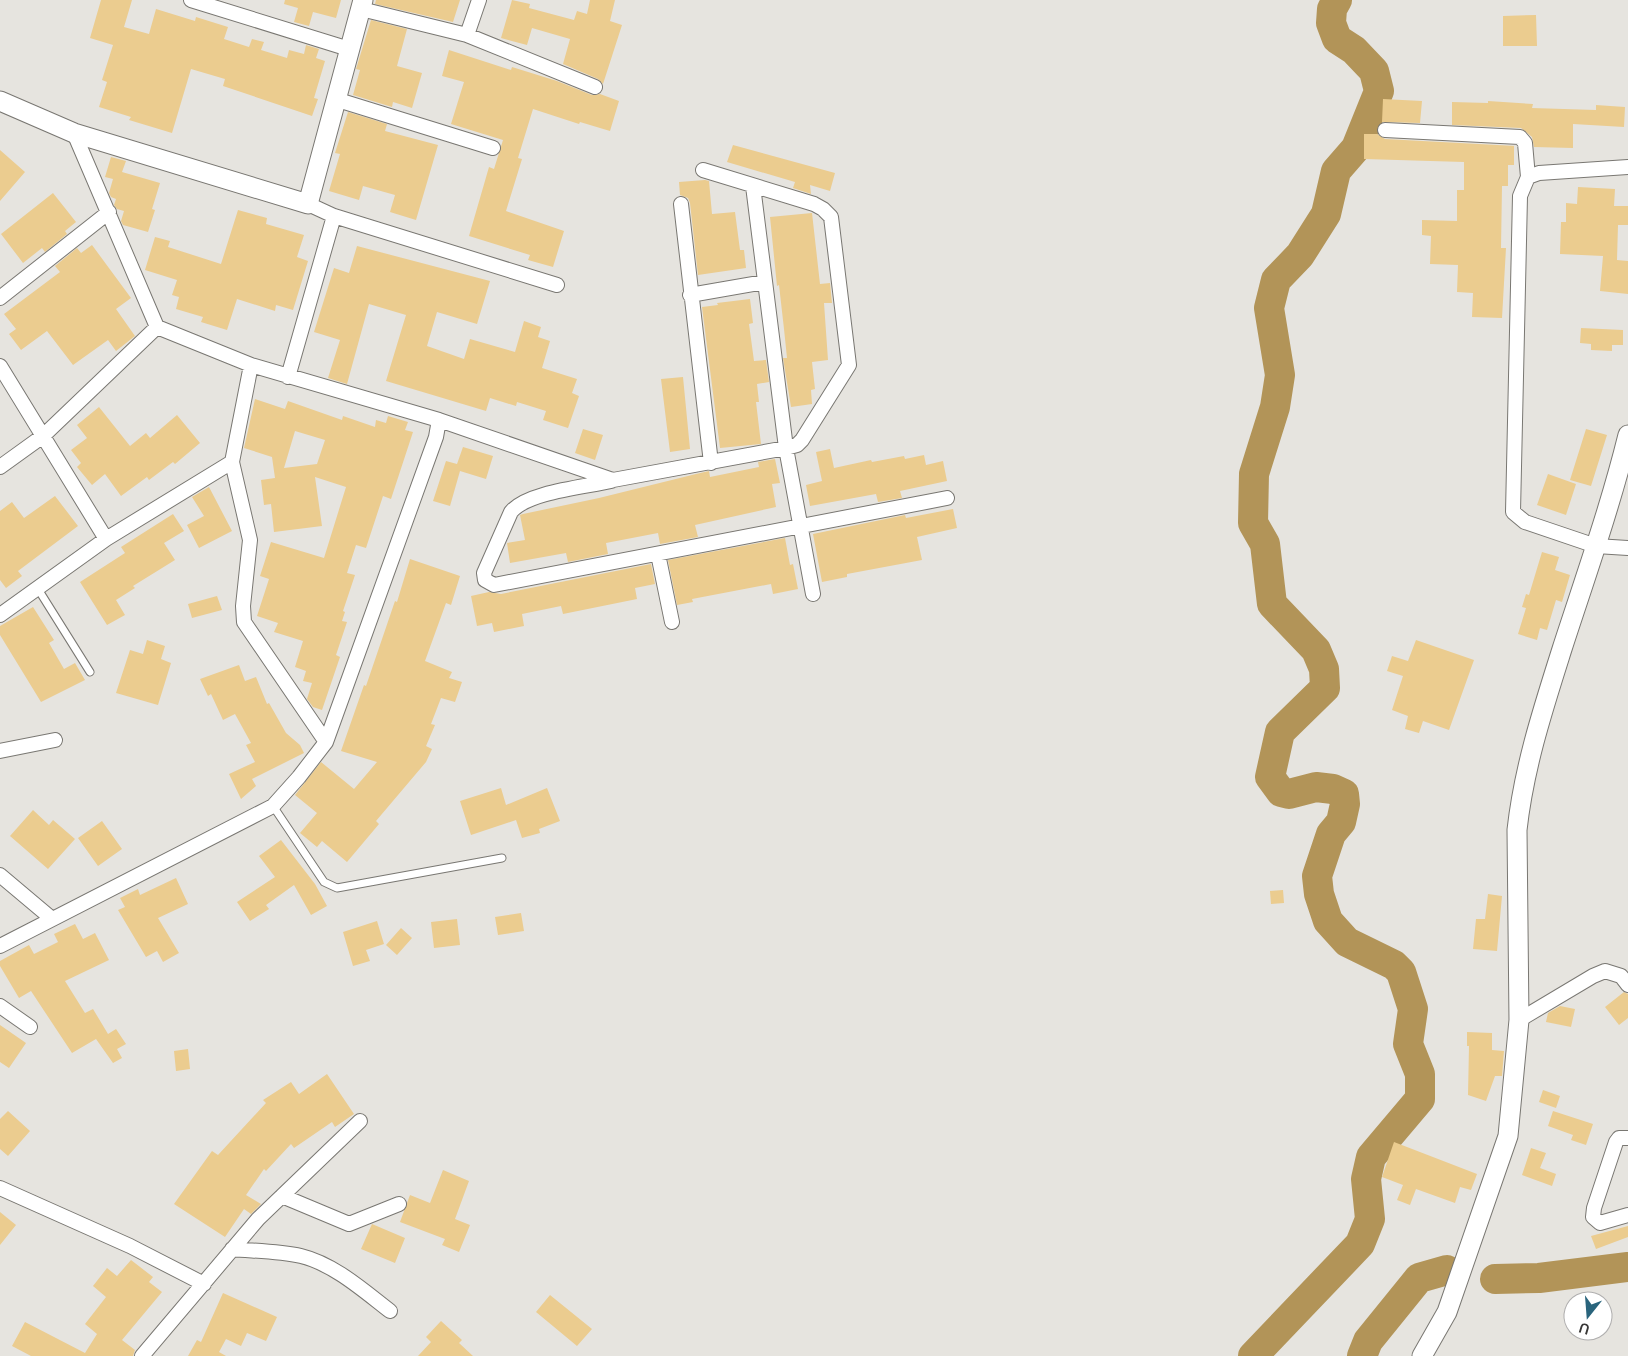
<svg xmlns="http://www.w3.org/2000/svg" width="1628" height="1356" viewBox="0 0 1628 1356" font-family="Lato,sans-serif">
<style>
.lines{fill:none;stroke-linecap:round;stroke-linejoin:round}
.river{stroke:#b29458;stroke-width:30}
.building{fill:#ebcc8f;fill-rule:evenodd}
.lane-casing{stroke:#797772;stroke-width:9}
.street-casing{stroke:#797772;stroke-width:16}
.secondary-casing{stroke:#797772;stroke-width:21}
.lane{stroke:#fff;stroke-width:7}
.street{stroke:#fff;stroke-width:14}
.secondary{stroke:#fff;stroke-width:19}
</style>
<rect width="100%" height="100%" fill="#e6e4df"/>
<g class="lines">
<path class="river" d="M1495 1279 1539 1278 1628 1267
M1253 1356 1360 1244 1370 1219 1366 1179 1371 1157 1420 1099V1074L1408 1044 1413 1009 1401 972 1394 965 1347 942 1328 921 1319 894 1317 876 1331 834 1341 822 1345 804 1344 794 1333 789 1316 787 1289 794 1281 792 1270 777 1280 732 1325 688 1324 669 1316 650 1272 604 1265 544 1253 523 1254 474 1275 407 1280 375 1269 308 1276 280 1300 255 1326 214 1336 171 1356 148 1379 91 1374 71 1354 50 1337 39 1331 23 1332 9 1337 0
M1362 1356 1368 1341 1419 1278 1447 1270"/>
</g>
<path class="building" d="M101 0H132L124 27 149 34 156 9 195 21 196 17 228 27 224 39 249 47 252 39 264 42 261 50 287 58 289 50 304 54 306 45 319 49 316 58 325 61 314 98 318 99 312 116 223 86 225 79 191 69 172 133 129 120 131 117 99 107 107 82 102 80 113 45 90 38Z
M285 0H341L336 18 313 12 309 26 294 22 298 8 284 4Z
M376 0H460L453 22 375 4Z
M512 0 530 4 529 8 574 20 577 11 587 14 590 0H615L610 21 622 25 603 84 598 79 563 64 570 39 532 28 527 45 501 38Z
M1536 15 1537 46H1503V16Z
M371 20 407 29 397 66 422 73 412 108 393 102 392 107 353 95 360 70 356 69Z
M449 50 511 70 512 67 557 81 592 95 600 94 619 101 610 131 580 122 579 124 533 109 518 158 522 159 506 211 564 231 553 267 528 260 530 255 469 236 489 167 494 169 503 140 451 124 464 82 442 76Z
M1383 99 1422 101 1420 123 1382 122Z
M1488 101 1533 104 1532 108 1596 110V105L1625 107 1624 127 1573 124V148L1534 147 1532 137 1521 128 1452 125V102L1488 103Z
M348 112 387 124 385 131 438 145 416 220 390 212 395 195 363 186 359 200 329 191 340 154 335 153Z
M1364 134H1377L1385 139 1516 146H1514V165H1508V186H1502L1501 248H1506L1502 318 1472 317 1473 293 1457 292 1458 265 1430 264 1431 236 1422 235V220L1457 221V190H1464V162L1364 159Z
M733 145 835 173 830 191 810 185 811 194 793 188 795 182 727 162Z
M0 150 25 172 0 201Z
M111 157 126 161 122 172 160 183 152 209 155 210 148 232 123 225 121 221 124 211 117 209 114 205 116 199 111 197 109 193 113 179 105 177Z
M705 180 709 181 712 214 735 212 740 250H744L746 268 698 275 690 203 688 198 680 195 679 182Z
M1578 187 1615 189 1614 206H1628V225H1618L1617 260 1628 261V294L1600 291 1603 256 1560 254 1561 222H1566V203L1577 204Z
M53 193 76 222 65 231 67 234 45 252 42 248 23 263 1 234Z
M238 210 267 218 266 224 304 235 297 257 308 261 293 310 276 305 275 311 237 299 227 330 201 322 203 317 176 309 179 297 172 295 177 280 145 270 155 237 170 241 168 247 221 264Z
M812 213 820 284 830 283 832 303H824L828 360 812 362 815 389 811 390 812 404 791 407 783 358H787L784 329 779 285 777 286 770 217Z
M92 245 131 298 116 309 135 336 116 351 108 340 73 365 47 331 21 350 9 334 16 329 4 314 60 272 55 266 77 248 81 253Z
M357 246 490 281 477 324 437 312 427 346 464 359 470 339 515 352 524 321 541 327 538 337 550 341 542 368 577 379 572 393 579 396 568 428 543 420 546 411 517 402 516 406 490 398 486 411 386 381 406 315 369 304 347 384 328 378 340 340 314 332 334 268 349 273Z
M750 299 753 323 749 324 754 361 766 360 769 382 757 384 759 402H756L761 444 720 448 702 307 718 305 717 303Z
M1581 328 1623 330V345H1612V351L1591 350V344L1580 343Z
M683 377 690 449 670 452 661 379Z
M255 399 285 409 288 401 342 420 343 416 375 427 376 420 386 423 388 416 408 422 405 430 413 432 391 499 383 496 366 548 356 545 347 573 355 575 343 611 345 612 342 621 347 622 336 655 340 657 322 710 313 707 307 699 312 683 303 681 306 671 295 667 303 641 274 632 278 623 257 616 269 579 260 576 271 542 324 558 346 487 315 477 322 526 274 532 271 504 264 505 261 480 275 478 272 457 244 448ZM295 431 325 440 317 464 284 468Z
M99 407 130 446 146 433 150 438 177 415 200 443 175 464 173 462 149 480 147 477 121 496 105 474 92 485 77 467 81 463 71 450 87 438 77 425Z
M583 429 603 435 595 460 575 453Z
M1586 429 1607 435 1591 486 1570 480Z
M463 447 493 456 486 479 460 471 450 506 433 501 446 461 457 464Z
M830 449 834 468 871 460 872 462 904 456 905 459 924 455 926 465 943 461 947 481 900 491 902 498 878 502 876 494 810 506 806 485 822 481 816 452Z
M775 459 780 483 772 484 776 507 695 525 698 537 660 544 658 533 606 543 608 554 568 562 566 553 510 563 507 543 525 540 520 515 523 514 599 498 696 474 709 471 710 477 759 467 758 462Z
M1548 474 1576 484 1566 515 1537 505Z
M209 487 232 531 199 548 187 525 204 516 192 497Z
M55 496 78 526 18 571 22 576 6 588 0 580V511L12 502 24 518Z
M953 509 957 528 917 537 922 560 847 574V577L822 582 813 534 905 515 906 518Z
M173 514 184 531 164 543 175 560 133 586 135 588 116 600 125 615 107 625 80 582 125 553 121 547Z
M785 538 790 565 793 564 798 589 773 594 771 584 692 599 693 602 677 605 668 560Z
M1542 552 1559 557 1555 570 1570 575 1562 602 1556 600 1547 630 1540 628 1537 640 1518 634 1526 608 1522 607 1526 594 1529 595Z
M410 559 460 576 451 605 446 603 425 661 452 672 449 678 462 682 455 702 441 698 431 724 435 725 426 746 432 749 426 762 376 821 379 824 347 862 322 841 317 847 300 833 317 813 295 795 321 762 354 789 377 762 341 751 364 685 366 686 395 601 397 602Z
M651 564 655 584 635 588 637 599 563 614 561 606 522 614 524 626 494 632 492 623 477 626 471 596 489 592 501 594Z
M217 596 222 610 192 618 188 604Z
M33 607 54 640 49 643 64 669 75 663 85 680 41 702 0 635V626Z
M147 640 165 646 161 659 171 663 158 705 116 693 130 650 143 654Z
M1416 640 1474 660 1449 730 1423 721 1419 733 1405 729 1408 716 1392 710 1403 676 1387 671 1392 656 1408 661Z
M239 665 245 681 256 677 267 704 269 703 286 733 300 745 304 753 252 779 256 786 241 799 229 774 255 762 246 745 251 743 235 714 223 720 211 694 208 696 200 679Z
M501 788 506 805 547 788 560 821 539 829 540 833 522 838 516 820 471 835 460 801Z
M33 810 49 825 53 820 75 839 48 869 10 836Z
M102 821 122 849 98 866 78 838Z
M281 840 315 884 327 906 311 915 294 885 266 905 269 909 250 921 237 902 275 877 259 856Z
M176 878 188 904 158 918 179 953 163 962 157 951 146 957 118 910 125 907 120 898 138 889 140 895Z
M1283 890 1284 903 1271 904 1270 891Z
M1488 894 1502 896 1497 951 1473 949 1476 919H1485Z
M521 913 524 931 498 935 495 917Z
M457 919 460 945 434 948 431 922Z
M377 921 384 944 366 950 370 961 353 966 343 932Z
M75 924 83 939 95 933 109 960 65 981 85 1013 93 1009 108 1034 116 1029 126 1044 117 1049 122 1058 113 1063 96 1039 72 1053 31 991 19 998 0 966V961L29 945 34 954 58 942 54 934Z
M401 928 412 938 397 955 386 945Z
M1624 992 1628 994V1018L1619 1025 1605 1007Z
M1560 1006 1575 1009 1571 1027 1546 1022 1548 1013Z
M0 1025 26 1043 9 1068 0 1062Z
M1467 1032 1492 1033V1050L1504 1051 1502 1076H1495L1486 1101 1468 1095 1469 1046H1467Z
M188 1049 190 1069 176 1071 174 1051Z
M327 1074 354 1114 335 1127 332 1122 294 1148 291 1144 266 1171 264 1169 246 1195 261 1204 251 1214 244 1209 225 1237 174 1204 212 1151 218 1155 266 1103 263 1100 291 1082 299 1094Z
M1543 1090 1560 1096 1556 1108 1539 1102Z
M8 1111 30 1131 8 1156 0 1149V1119Z
M1553 1111 1593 1124 1586 1145 1571 1140 1573 1135 1548 1126Z
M1394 1142 1477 1174 1471 1190 1460 1187 1455 1203 1416 1189 1410 1205 1397 1200 1403 1185 1382 1177Z
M1531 1148 1546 1153 1540 1168 1556 1174 1552 1186 1522 1175Z
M443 1170 469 1181 455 1219 470 1225 459 1252 442 1245 445 1239 400 1222 410 1195 430 1203Z
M0 1212 16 1225 0 1245Z
M372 1224 405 1238 395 1263 361 1249Z
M1628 1226V1237L1596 1249 1591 1236Z
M131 1260 153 1277 149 1282 162 1292 122 1340 135 1350 133 1356H31L12 1346 25 1322 85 1353 97 1334 85 1324 106 1297 93 1286 107 1268 117 1276Z
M223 1293 277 1317 266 1341 247 1333 241 1346 226 1339 219 1352 226 1356H188L197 1340 201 1342Z
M550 1295 592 1329 577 1346 536 1312Z
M441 1321 462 1340 459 1343 473 1356H418L431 1342 426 1337Z"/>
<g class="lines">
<defs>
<path id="lane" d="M38 589 90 672
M273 806 324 882 337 888 502 858"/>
<path id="street" d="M191 0 349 49
M361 9 467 35 595 87
M467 35 479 0
M338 100 493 148
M1385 130 1520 137 1525 143 1528 177
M1628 167 1539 173 1528 177 1520 196 1513 512 1525 522 1596 546 1628 548
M753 186 786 448 813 594
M681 204 711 463
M334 216 557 285
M690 295 765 282
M0 298 109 212
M0 366 106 539
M288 377 334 216 308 204
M439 420 613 480 786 448 797 445 802 440 849 365 831 217 823 209 814 204 703 170
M232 462 250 540 243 606 244 622 326 742
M0 467 43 436 157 327
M611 481C585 487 527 492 511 512L484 573 485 580 494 585 947 498
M658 554 672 622
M0 615 106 539 232 462 251 365
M0 751 55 740
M0 875 51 918
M0 946 273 806 299 777 326 742 436 437 439 420 251 365 157 327 74 133
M0 1006 30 1027
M1519 1020 1593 976 1605 971 1621 976 1628 985
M1628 1138H1619L1616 1142 1594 1208 1593 1217 1600 1223 1628 1215
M0 1188 130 1246 204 1284
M282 1196 349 1224 399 1204
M232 1249C255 1251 279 1251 301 1256 334 1264 364 1291 390 1311
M142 1356 258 1219 360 1121"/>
<path id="secondary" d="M0 101 74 133 308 204 363 0
M1422 1356 1447 1312 1508 1136 1519 1020 1517 830C1524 767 1543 709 1562 649 1585 578 1610 508 1628 435"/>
</defs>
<use href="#lane" class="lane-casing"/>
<use href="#street" class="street-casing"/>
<use href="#secondary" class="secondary-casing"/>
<use href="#lane" class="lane"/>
<use href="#street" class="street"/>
<use href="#secondary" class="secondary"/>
</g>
<g transform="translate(1588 1316) rotate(197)"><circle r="24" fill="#ffffff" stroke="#b0afaf"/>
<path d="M0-4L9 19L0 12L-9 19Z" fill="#29647c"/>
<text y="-8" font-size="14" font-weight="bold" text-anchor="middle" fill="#393837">U</text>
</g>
</svg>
